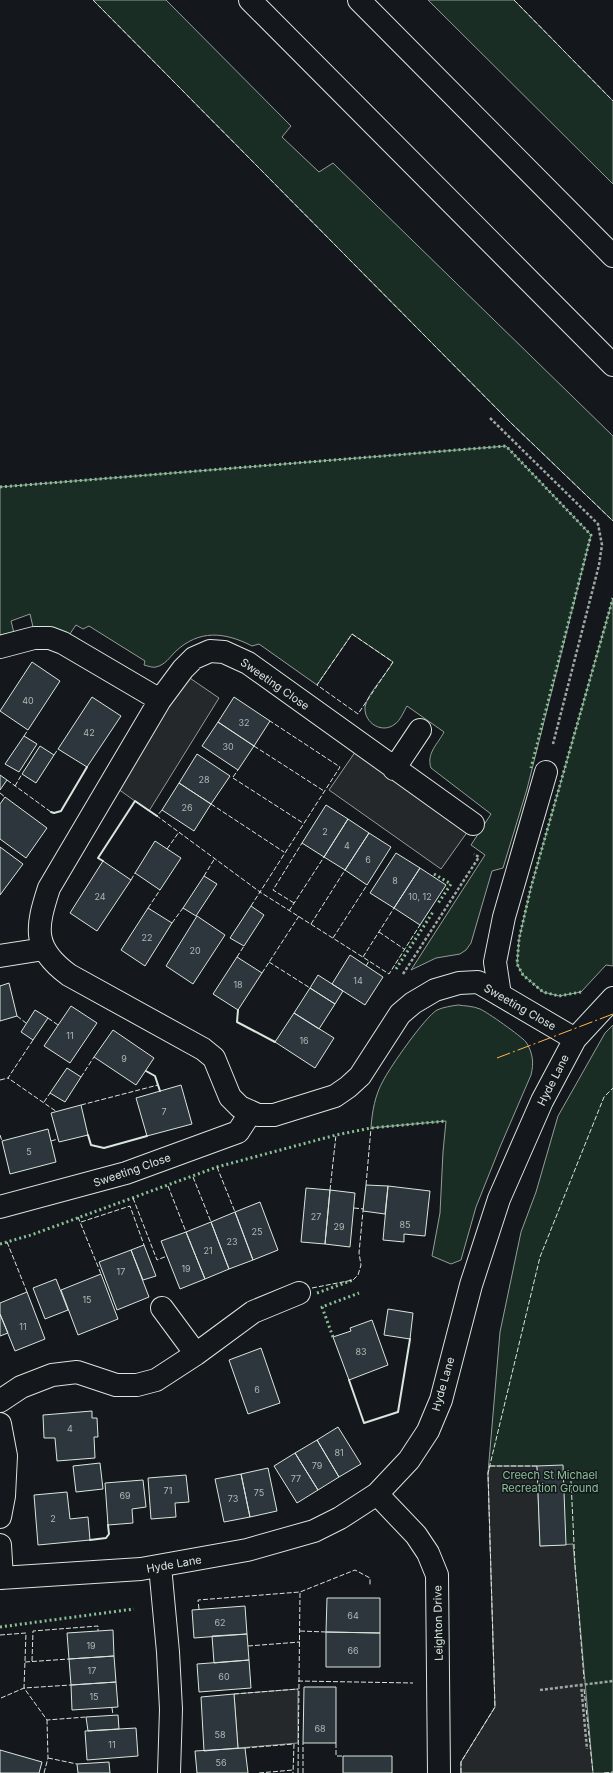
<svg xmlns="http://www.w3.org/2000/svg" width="613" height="1773" viewBox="0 0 613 1773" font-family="Inter,sans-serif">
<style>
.green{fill:#1a2d24;stroke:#939e99}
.parking{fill:#24282b;stroke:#939e99}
.building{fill:#2c363c;stroke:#d8e6dc}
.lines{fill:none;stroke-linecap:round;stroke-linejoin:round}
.minor-casing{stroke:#d8e6dc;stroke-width:24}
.motorway-casing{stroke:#d8e6dc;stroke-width:24}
.path{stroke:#9da8a2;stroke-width:2.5;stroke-dasharray:3 2;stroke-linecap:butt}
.minor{stroke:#14181c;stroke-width:22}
.motorway{stroke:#14181c;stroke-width:22}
.hedge{stroke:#8ac095;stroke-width:3;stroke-dasharray:2 3;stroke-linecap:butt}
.fence{stroke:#d8e6dc;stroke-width:1;stroke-dasharray:5 2;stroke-linecap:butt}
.wall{stroke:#d8e6dc;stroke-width:2}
.power{stroke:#ffb74d;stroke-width:1;stroke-dasharray:14 3 2 3;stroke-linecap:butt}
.labels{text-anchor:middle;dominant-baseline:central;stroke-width:3;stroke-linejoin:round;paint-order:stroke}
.number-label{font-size:9px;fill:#adbab4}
.street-label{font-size:11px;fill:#d8e6dc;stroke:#14181c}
.park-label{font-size:11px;fill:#8ac095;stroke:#14181c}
</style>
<rect width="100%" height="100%" fill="#14181c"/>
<path class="green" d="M93 0H166L291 126 282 137 319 172 333 163 613 436V521L510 422Z
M428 0H514L613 101V184Z
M506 446 591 535 527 789 503 868 492 871 471 943 466 950 460 954 436 958 411 970 485 855 471 845 491 814 431 768C426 753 438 744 444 732L407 706C404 711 400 721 395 724 383 734 364 724 365 707 367 694 386 675 393 662L352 634 317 685 259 644 252 646C225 632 199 629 175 652 170 657 165 665 156 667 153 668 148 666 144 665L145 661 89 626 83 629 76 625 67 638 49 627H33L30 614 11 621 14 633 0 635V487Z
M613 598V966L606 965 581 992 559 996 543 992 523 975 517 964 519 939 531 887Z
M458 1005C465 1006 473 1006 480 1009 487 1012 521 1036 526 1042 533 1053 534 1063 531 1075L500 1147 476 1207 461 1260 451 1264 432 1256 440 1213 443 1152 446 1121 371 1128C372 1112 375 1095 383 1081 390 1067 425 1017 437 1010 444 1007 451 1006 458 1005Z
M613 1025V1773H461V1762L495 1707 488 1473 500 1332 521 1232 536 1192 558 1116 605 1033Z"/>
<path class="parking" d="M181 672 219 698 149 811 111 784Z
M360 745 473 824 441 869 329 790Z
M490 1466H537L540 1546 573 1544 593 1773H461V1762L495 1707 488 1473Z
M298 1689V1743L238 1748 234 1694Z"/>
<path class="building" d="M32 662 60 681 28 730 0 711Z
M92 697 121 716 87 767 58 749Z
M234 697 270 721 254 746 218 722Z
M218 722 254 746 238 770 202 746Z
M24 736 37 744 19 772 5 764Z
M40 746 54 755 36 783 22 774Z
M197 754 230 776 211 804 179 783Z
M0 775 7 780 0 790Z
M179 783 211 804 194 831 162 810Z
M5 797 47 828 26 858 0 839V804Z
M326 805 348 819 324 857 302 843Z
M348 819 369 833 345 870 324 857Z
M369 833 391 847 367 885 345 870Z
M155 841 181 858 160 890 135 873Z
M0 847 23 864 0 895Z
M396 853 420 868 394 908 370 893Z
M103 861 131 880 97 931 70 913Z
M420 868 446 885 420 925 394 908Z
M204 876 217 884 196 916 183 908Z
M251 906 264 915 244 946 230 938Z
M148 908 172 923 145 966 121 950Z
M197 916 225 935 193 984 166 966Z
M350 955 383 977 365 1005 332 984Z
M237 957 262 973 238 1010 213 994Z
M318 975 343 991 335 1004 310 988Z
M9 983 17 1016 0 1021V986Z
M310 988 335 1004 319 1029 294 1013Z
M71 1006 97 1023 70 1063 44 1046Z
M35 1010 48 1018 33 1040 21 1032Z
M294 1013 334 1038 315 1068 275 1042Z
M113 1030 154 1058 136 1085 94 1057Z
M67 1068 81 1077 65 1102 50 1093Z
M181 1085 192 1124 147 1136 136 1098Z
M81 1105 88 1135 59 1142 51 1113Z
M48 1129 56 1162 10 1174 2 1141Z
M366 1185 388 1186 385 1214 363 1211Z
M388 1186 430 1191 425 1236 404 1234V1242L383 1240Z
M306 1188 330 1190 325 1244 301 1242Z
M330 1190 355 1193 350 1247 325 1244Z
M260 1202 278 1250 253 1260 235 1212Z
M235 1212 253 1260 229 1269 211 1222Z
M211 1222 229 1269 205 1279 186 1232Z
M186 1232 205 1279 180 1289 161 1241Z
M144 1245 156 1276 143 1280 131 1250Z
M131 1250 149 1297 117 1310 99 1262Z
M101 1274 118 1319 78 1335 61 1290Z
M56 1279 68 1310 45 1319 33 1288Z
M27 1292 45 1339 15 1351 0 1314V1303Z
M388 1309 413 1313 410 1339 384 1335Z
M0 1314 8 1333 0 1336Z
M372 1320 388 1365 349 1380 333 1337 351 1331 350 1328Z
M261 1348 280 1403 248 1414 229 1360Z
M92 1411V1418H97L98 1437H94L95 1458 57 1461 55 1438H44L43 1415Z
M338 1427 361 1464 339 1477 317 1440Z
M317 1440 339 1477 318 1490 295 1453Z
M295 1453 318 1490 297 1503 274 1466Z
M100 1463 103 1489 76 1492 73 1466Z
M563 1465 566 1545 540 1546 537 1466Z
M268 1468 277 1511 250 1517 241 1474Z
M241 1474 250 1517 224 1522 215 1479Z
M186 1475 189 1502 175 1503 176 1517 151 1519 148 1478Z
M143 1480 146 1507 132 1509 133 1523 108 1525 105 1483Z
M67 1492 70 1519 88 1517 90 1540 38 1545 34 1495Z
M327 1598H380V1633L326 1632Z
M245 1606 247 1634 194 1638 192 1610Z
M113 1630 114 1656 69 1659 67 1633Z
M326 1632 380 1633V1667H326Z
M247 1634 249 1660 214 1663 212 1636Z
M114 1656 116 1682 71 1685 69 1659Z
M249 1660 251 1688 199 1692 197 1664Z
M116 1682 118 1707 72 1710 71 1685Z
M304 1687H336V1743H303Z
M234 1694 238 1748 204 1751 201 1697Z
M118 1715 119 1729 88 1731 86 1717Z
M136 1728 138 1756 87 1760 85 1731Z
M245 1748 248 1773H197L195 1751Z
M0 1750 42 1762 39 1773H0Z
M343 1756H392V1773H343Z
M109 1762 110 1773H78L77 1764Z"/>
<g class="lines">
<defs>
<path id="minor" d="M0 647 34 638H50L63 643 160 700
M394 769 420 730
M473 824 248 663 224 652 210 651 194 658 183 669 160 700 49 888C36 928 32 948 69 975L203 1049 214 1058 230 1097 240 1107 258 1115H274L335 1096 348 1087 360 1076 400 1014 413 1003 435 990 459 983 478 982 575 1039
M0 956 44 949
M500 995 495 962 504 917 546 772
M0 1207 126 1173 238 1132 251 1112
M162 1308 196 1354
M0 1401 21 1387 52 1375 77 1372 116 1385H137L156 1380 196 1354 253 1312 299 1293
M0 1424 6 1456 4 1496 0 1517
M377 1494 416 1535 428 1553 437 1575 439 1773
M0 1545 2 1578
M160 1566 168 1652 171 1709 169 1773
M0 1578 141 1569 247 1550 314 1531 340 1518 377 1494 409 1460 428 1431 441 1400 471 1285 499 1199 542 1101 575 1039 613 998"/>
<path id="motorway" d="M250 0 613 365
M359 0 613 256"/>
</defs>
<use href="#minor" class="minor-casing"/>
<use href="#motorway" class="motorway-casing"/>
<path class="path" d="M490 418 598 524 602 545 599 565 553 744
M403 974 479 857 474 854
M581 1684 587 1749
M540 1690 613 1681"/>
<use href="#minor" class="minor"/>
<use href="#motorway" class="motorway"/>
<path class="hedge" d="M0 487 506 446 591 535 531 768
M434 874 451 884 437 905
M396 969 433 912
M581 992 559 996 543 992 523 975 517 964 519 939 531 887 613 598
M0 1244 31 1235 217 1167 336 1135 371 1128 446 1121
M317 1293 353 1280
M333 1337 322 1307 359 1293
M0 1627 134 1609"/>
<path class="fence" d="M93 0 510 422 613 521
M514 0 613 101
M352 634 393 662 358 714 317 685Z
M24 736 28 730
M254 746 324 791
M54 755 58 749
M233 777 238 770
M233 778 303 823
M7 780 51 812
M15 786 22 774
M0 793 5 797
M211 804 284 852
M162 810 157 816 260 892 369 961
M167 849 179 832
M204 876 215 858
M131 880 135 873
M294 903 273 890 302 843
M251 906 340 767 270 721
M148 908 160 890
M289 911 324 857
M172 923 183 908
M311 924 345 870
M379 932 404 949
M333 938 367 885
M237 957 244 946
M363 957 394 908
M269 962 310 988
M366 966 369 961 389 974 420 925
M262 973 299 916
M17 1016 26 1023
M48 1018 58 1025
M33 1040 8 1078 57 1112
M81 1077 94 1057
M0 1080 8 1078
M44 1102 50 1093
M81 1105 158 1085
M0 1135 2 1141
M51 1141 58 1139
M217 1167 235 1212
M193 1177 211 1222
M366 1185 371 1128
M168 1186 186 1232
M330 1190 336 1135
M133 1198 157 1260 167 1256
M354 1208 364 1209
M78 1217 101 1274
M81 1222 130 1206 144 1245
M7 1242 27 1292
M312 1288 353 1280 358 1275 361 1265 359 1253 363 1211
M490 1466H537
M571 1481 575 1565 584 1679
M199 1609 198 1600 300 1592 355 1570 370 1578V1585
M300 1631 326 1632
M0 1635 26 1633 24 1688 71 1685
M248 1646 300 1642
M32 1661 33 1631 98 1626V1631
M25 1662 69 1659
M298 1681 413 1683
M584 1689 593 1773
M234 1694 298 1689
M1 1698 24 1688 47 1720 86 1717
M112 1708 113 1715
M336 1743V1756H343
M245 1748 294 1744 293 1773
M48 1758 77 1764
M44 1773 48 1758 47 1720
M259 1773 293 1770
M298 1773 300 1592
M303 1773V1743
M461 1773V1762L495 1707 488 1473 540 1257 604 1097 613 1088
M604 1773 613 1772"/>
<path class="wall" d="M51 812 54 813 61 811 87 767
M103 861 98 858 135 801 157 816
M238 1010 237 1022 275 1042
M146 1071 155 1076 160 1091
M88 1135 91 1145 104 1148 147 1136
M349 1380 364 1423 398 1412 410 1339
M90 1540 106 1538 109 1534 108 1525"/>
<path class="power" d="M497 1058 613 1014"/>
</g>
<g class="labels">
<g class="number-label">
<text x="28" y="700">40</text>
<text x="244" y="722">32</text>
<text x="89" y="732">42</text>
<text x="228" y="746">30</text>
<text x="204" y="779">28</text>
<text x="187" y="807">26</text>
<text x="325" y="831">2</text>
<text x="347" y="845">4</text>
<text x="368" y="859">6</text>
<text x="395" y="880">8</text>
<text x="100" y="896">24</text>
<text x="420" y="896">10, 12</text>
<text x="147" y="937">22</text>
<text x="195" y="950">20</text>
<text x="358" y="980">14</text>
<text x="238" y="984">18</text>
<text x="70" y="1035">11</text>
<text x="304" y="1040">16</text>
<text x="124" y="1058">9</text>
<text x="164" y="1111">7</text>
<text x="29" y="1151">5</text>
<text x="316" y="1216">27</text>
<text x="405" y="1224">85</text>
<text x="339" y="1226">29</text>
<text x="257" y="1231">25</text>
<text x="232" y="1241">23</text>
<text x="208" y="1250">21</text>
<text x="186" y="1268">19</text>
<text x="121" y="1271">17</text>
<text x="87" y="1299">15</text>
<text x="23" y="1326">11</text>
<text x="361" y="1351">83</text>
<text x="257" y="1389">6</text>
<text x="70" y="1428">4</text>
<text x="339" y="1452">81</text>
<text x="317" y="1465">79</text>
<text x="296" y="1478">77</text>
<text x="168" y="1490">71</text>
<text x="259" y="1492">75</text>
<text x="125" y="1495">69</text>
<text x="233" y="1498">73</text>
<text x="53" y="1518">2</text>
<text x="353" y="1615">64</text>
<text x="220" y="1622">62</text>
<text x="91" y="1645">19</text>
<text x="353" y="1650">66</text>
<text x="92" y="1670">17</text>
<text x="224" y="1676">60</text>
<text x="94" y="1696">15</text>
<text x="320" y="1728">68</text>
<text x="220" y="1734">58</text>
<text x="112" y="1744">11</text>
<text x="221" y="1762">56</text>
</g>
<g class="street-label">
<text transform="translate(275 684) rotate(35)">Sweeting Close</text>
<text transform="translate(520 1007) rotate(30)">Sweeting Close</text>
<text transform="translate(553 1080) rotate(-63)">Hyde Lane</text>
<text transform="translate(132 1170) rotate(-19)">Sweeting Close</text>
<text transform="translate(443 1384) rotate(-74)">Hyde Lane</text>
<text transform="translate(174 1564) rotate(-10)">Hyde Lane</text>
<text transform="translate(438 1623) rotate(-91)">Leighton Drive</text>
</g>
<g class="park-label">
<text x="550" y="1475">Creech St Michael<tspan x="550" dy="13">Recreation Ground</tspan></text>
</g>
</g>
</svg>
